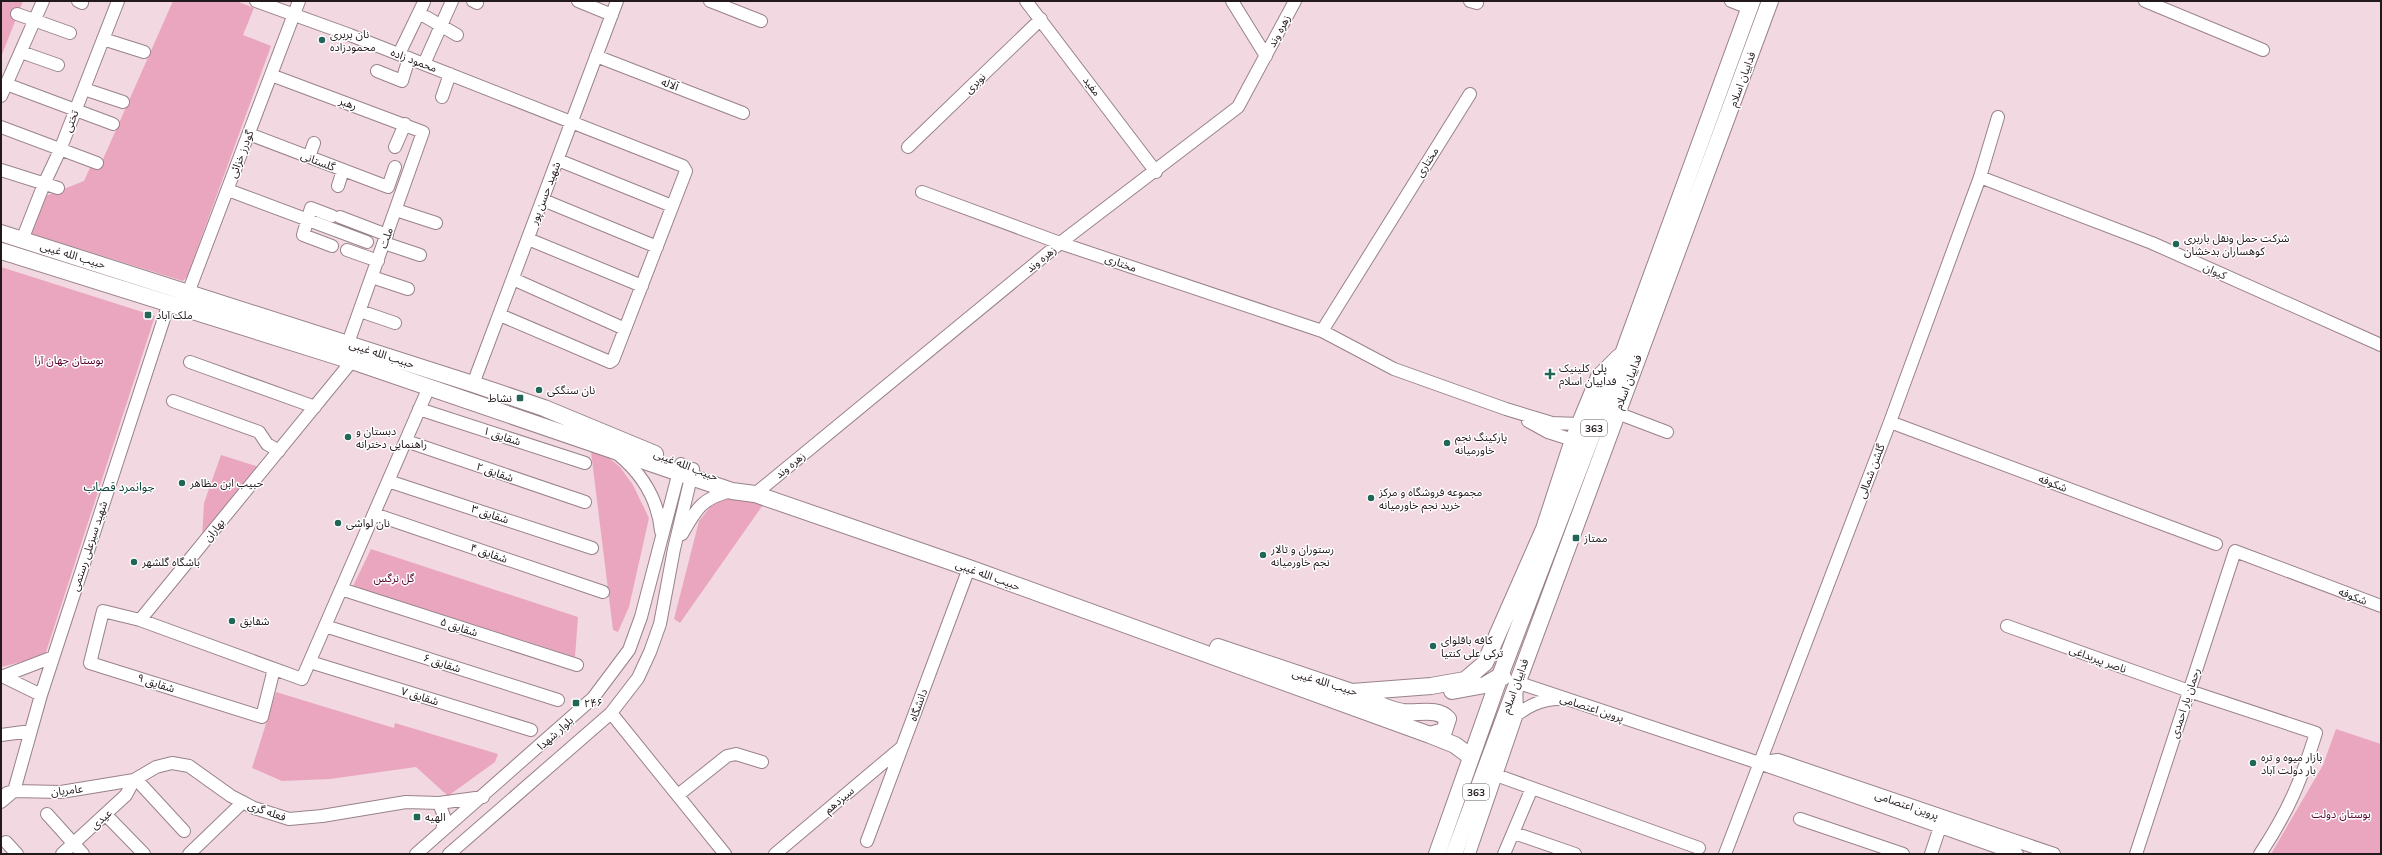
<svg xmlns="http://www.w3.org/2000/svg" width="2382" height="855" viewBox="0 0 2382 855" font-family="Mulish,'Noto Sans Arabic',sans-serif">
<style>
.green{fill:#eaa6bf}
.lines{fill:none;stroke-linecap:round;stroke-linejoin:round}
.minor-casing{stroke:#998289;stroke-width:14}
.major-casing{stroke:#998289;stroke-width:18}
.minor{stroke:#fff;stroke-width:12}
.major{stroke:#fff;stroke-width:16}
.poi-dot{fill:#226657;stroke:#fff;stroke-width:1.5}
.labels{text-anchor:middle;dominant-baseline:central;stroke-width:3;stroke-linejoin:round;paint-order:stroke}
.shield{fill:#fff;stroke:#645e60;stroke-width:1}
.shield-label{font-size:10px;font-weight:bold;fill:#22191c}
.street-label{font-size:11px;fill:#22191c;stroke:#fff}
.poi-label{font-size:11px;fill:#22191c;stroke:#fff;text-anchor:start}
.park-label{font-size:11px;fill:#55012e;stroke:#fff}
.neighbourhood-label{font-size:12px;fill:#074237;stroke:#fff}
</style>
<rect width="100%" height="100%" fill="#f2d8e1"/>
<path class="green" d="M1 1H23L1 57Z
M173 1H236L254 8 243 35 271 46 187 277 183 281 29 233 46 196 84 181 92 163 100 166Z
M1 267 155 316 46 652 38 658 1 667Z
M591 452 608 457 620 467 633 485 649 518 629 607 618 632 613 630Z
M221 455 259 467 202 538 204 503Z
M733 494 765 502 680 623 674 619 699 521 716 500Z
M371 549 578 617 575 657 353 586Z
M276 692 394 728 395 723 498 754 495 762 448 796 416 767 330 779 282 781 252 768Z
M2336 729 2381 744V854H2271L2323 765Z"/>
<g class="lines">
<defs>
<path id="minor" d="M78 1 82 3
M256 1 350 35 683 166 686 171 613 360 610 362 500 315
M473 1 477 3
M578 1 612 15
M710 1 761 21
M1026 1 1156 172
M1232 1 1266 56
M1470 1 1477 3
M1731 1 1749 8
M2145 1 2263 50
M17 14 70 33
M426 17 457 35
M103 39 144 52
M21 52 58 65
M399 54 424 2
M596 56 743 113
M424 64 452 1
M377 71 402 81 409 58
M271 75 423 132 348 343
M6 84 113 124
M84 89 123 102
M1 96 43 1
M442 97 450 74
M1 127 97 163
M249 134 388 187 395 167
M395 147 405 124
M908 147 1041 19
M309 157 314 143
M558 160 672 206
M1 170 58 188
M1980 177 2152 243 2381 345
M338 186 343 170
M228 190 367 242
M922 192 1060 243 1322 331 1394 369 1506 409 1552 423 1579 424
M543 200 657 247
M396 210 436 223
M332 216 311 208 303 235 332 246
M340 217 387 235
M528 239 642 286
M22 240 44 184 60 150 118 1
M384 243 420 255
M347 250 378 261
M372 277 408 289
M513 279 625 329
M185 301 299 1
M360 311 395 323
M1322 331 1470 94
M352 361 140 620 302 679 429 387
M190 362 315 407
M473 384 617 1
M173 401 259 432 267 444 279 451
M419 409 585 463
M1617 413 1667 432
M1528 421 1548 432 1573 440
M1890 422 2216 544
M406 441 585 502
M619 455C643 475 658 500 661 531
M388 481 592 548
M755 494 1060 243 1238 107 1295 1
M374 514 603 592
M682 534C696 509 703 497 732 491
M341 589 577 665
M140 620 103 611 90 663 262 717 274 669
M325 626 558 700
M2007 626 2189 691 2316 733C2301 781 2288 812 2260 854
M310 662 531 730
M2 676 41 695
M1 677 53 657
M611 713 725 854
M1512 718C1527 707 1540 699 1559 699
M1 735 31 731
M1762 762 1778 760 2054 854
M1496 775 1699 848
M136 779 184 831
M7 793 14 791 61 792 134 780 156 767 172 763 189 766 231 796 254 808 289 819 322 816 406 802 439 803 483 797
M678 795 727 756 736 754 762 762
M1 802 14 791 41 695 169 303
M439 803 445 819 442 830
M47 814 83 854
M106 815 144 854
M1800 819 1903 854
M1514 833 1575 854
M867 841 969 568
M6 842 17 854
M62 854 126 795 134 780
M189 854 243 802
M416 854 593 698 629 650 641 617 681 464
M449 854 611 713 638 678 650 652 660 624 674 549 693 469
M775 854 902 747
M1469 854 1517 714 1516 682 1759 763 2017 854
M1504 854 1532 788
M1725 854 1890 422 1980 177 1998 117
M1931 854 1942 821
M2136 854 2235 551 2381 606"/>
<path id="major" d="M1 233 473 384 544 408 655 454
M1 251 352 361 732 491 755 494 969 568 1430 735 1455 745 1471 757
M1218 647 1352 692 1361 693
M1452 691 1485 685 1500 676 1503 677
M1352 692 1431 686 1465 680 1485 663 1544 529 1573 440 1599 377 1619 357
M1353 692C1369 700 1386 709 1403 712 1418 714 1437 707 1448 719L1444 731 1430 735
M1437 854 1500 676 1624 351 1752 1
M1454 854 1770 1"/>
</defs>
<use href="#minor" class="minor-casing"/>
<use href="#major" class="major-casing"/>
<use href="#minor" class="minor"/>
<use href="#major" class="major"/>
</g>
<g class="poi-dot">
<circle cx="322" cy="40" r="4"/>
<circle cx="2176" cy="244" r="4"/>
<rect x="144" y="311" width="8" height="8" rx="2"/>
<path d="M1548 368h4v4h4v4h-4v4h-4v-4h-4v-4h4z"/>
<circle cx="539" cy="390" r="4"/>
<rect x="516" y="394" width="8" height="8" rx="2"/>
<circle cx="348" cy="437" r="4"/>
<circle cx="1447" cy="443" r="4"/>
<circle cx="182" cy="483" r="4"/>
<circle cx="1371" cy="498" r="4"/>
<circle cx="338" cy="523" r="4"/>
<rect x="1572" y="534" width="8" height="8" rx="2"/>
<circle cx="1263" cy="555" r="4"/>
<circle cx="134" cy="562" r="4"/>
<circle cx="232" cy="621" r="4"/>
<circle cx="1433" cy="646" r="4"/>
<rect x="572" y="699" width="8" height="8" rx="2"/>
<circle cx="2253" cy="763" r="4"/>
<rect x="413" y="813" width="8" height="8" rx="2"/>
</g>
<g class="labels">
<g class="shield">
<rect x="1581" y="420" width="26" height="16" rx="3"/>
<rect x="1463" y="784" width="26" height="16" rx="3"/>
</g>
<g class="shield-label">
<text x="1594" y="428">363</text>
<text x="1476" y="792">363</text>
</g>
<g class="street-label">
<text transform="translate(1279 31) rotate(-62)">زهره وند</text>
<text transform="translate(414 60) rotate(21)">محمود زاده</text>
<text transform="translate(1742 79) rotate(-70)">فداییان اسلام</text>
<text transform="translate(975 83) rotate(-44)">نوبری</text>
<text transform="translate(670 84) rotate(21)">آلاله</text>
<text transform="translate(1092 86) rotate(53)">مفید</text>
<text transform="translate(348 103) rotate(20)">رهبر</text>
<text transform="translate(71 121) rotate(-69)">تختی</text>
<text transform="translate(241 154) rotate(-69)">گودرز خزائی</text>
<text transform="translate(318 161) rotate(21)">گلستانی</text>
<text transform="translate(1427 162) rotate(-58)">مختاری</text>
<text transform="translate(545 193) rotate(-69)">شهید حسن پور</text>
<text transform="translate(386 238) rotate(-71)">ملت</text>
<text transform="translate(73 255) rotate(17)">حبیب الله غیبی</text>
<text transform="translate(1041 259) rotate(-39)">زهره وند</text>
<text transform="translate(1121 263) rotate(19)">مختاری</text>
<text transform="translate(2215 271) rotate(24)">کیوان</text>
<text transform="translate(382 354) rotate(18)">حبیب الله غیبی</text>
<text transform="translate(1628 382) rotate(-69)">فداییان اسلام</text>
<text transform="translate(502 436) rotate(18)">شقایق ۱</text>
<text transform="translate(686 465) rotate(21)">حبیب الله غیبی</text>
<text transform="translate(790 465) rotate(-39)">زهره وند</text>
<text transform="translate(1871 471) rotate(-69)">گلشن شمالی</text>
<text transform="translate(495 472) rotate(19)">شقایق ۲</text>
<text transform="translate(2053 483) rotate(21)">شکوفه</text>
<text transform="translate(490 514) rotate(18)">شقایق ۳</text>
<text transform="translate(214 530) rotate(-51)">بهاران</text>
<text transform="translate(89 546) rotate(-72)">شهید سبزعلی رستمی</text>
<text transform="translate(489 553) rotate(19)">شقایق ۴</text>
<text transform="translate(988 575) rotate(20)">حبیب الله غیبی</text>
<text transform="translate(2353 596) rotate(21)">شکوفه</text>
<text transform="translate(459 627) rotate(18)">شقایق ۵</text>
<text transform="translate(2098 659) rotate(20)">ناصر پیربداغی</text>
<text transform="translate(442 663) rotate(18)">شقایق ۶</text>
<text transform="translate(1325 682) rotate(17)">حبیب الله غیبی</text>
<text transform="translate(156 683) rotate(18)">شقایق ۹</text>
<text transform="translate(1515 686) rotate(-70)">فداییان اسلام</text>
<text transform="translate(420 696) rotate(17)">شقایق ۷</text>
<text transform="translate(2185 703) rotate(-72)">رحمان یار احمدی</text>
<text transform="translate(918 705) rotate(-70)">دانشگاه</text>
<text transform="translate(1592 708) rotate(18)">پروین اعتصامی</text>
<text transform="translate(555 733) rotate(-42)">بلوار شهدا</text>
<text transform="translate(67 790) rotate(-6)">عامریان</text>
<text transform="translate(839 800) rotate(-40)">سیزدهم</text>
<text transform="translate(1907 805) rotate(19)">پروین اعتصامی</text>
<text transform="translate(267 811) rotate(19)">فعله گری</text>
<text transform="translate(101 819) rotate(-42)">عیدی</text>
</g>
<g class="poi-label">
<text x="330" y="34">نان بربری<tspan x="330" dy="13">محمودزاده</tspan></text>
<text x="2184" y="238">شرکت حمل ونقل باربری<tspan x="2184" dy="13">کوهساران بدخشان</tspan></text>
<text x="156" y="315">ملک آباد</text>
<text x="1559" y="368">پلی کلینیک<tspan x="1559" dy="13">فداییان اسلام</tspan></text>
<text x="547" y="390">نان سنگکی</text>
<text x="512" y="398" text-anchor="end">نشاط</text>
<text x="356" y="431">دبستان و<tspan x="356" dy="13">راهنمایی دخترانه</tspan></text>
<text x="1455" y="437">پارکینگ نجم<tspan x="1455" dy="13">خاورمیانه</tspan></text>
<text x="190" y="483">حبیب ابن مظاهر</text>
<text x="1379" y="492">مجموعه فروشگاه و مرکز<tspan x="1379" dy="13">خرید نجم خاورمیانه</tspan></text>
<text x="346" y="523">نان لواشی</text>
<text x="1584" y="538">ممتاز</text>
<text x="1271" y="549">رستوران و تالار<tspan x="1271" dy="13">نجم خاورمیانه</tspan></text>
<text x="142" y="562">باشگاه گلشهر</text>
<text x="240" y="621">شقایق</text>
<text x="1441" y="640">کافه باقلوای<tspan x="1441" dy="13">ترکی علی کنتیا</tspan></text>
<text x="584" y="703">۲۴۶</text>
<text x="2261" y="757">بازار میوه و تره<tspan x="2261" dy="13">بار دولت آباد</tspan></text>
<text x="425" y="817">الهیه</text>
</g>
<g class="park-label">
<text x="69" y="360">بوستان جهان آرا</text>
<text x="394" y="578">گل نرگس</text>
<text x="2341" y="814">بوستان دولت</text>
</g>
<g class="neighbourhood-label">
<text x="119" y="486">جوانمرد قصاب</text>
</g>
</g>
<rect width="2382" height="855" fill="none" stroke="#22191c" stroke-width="4"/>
</svg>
